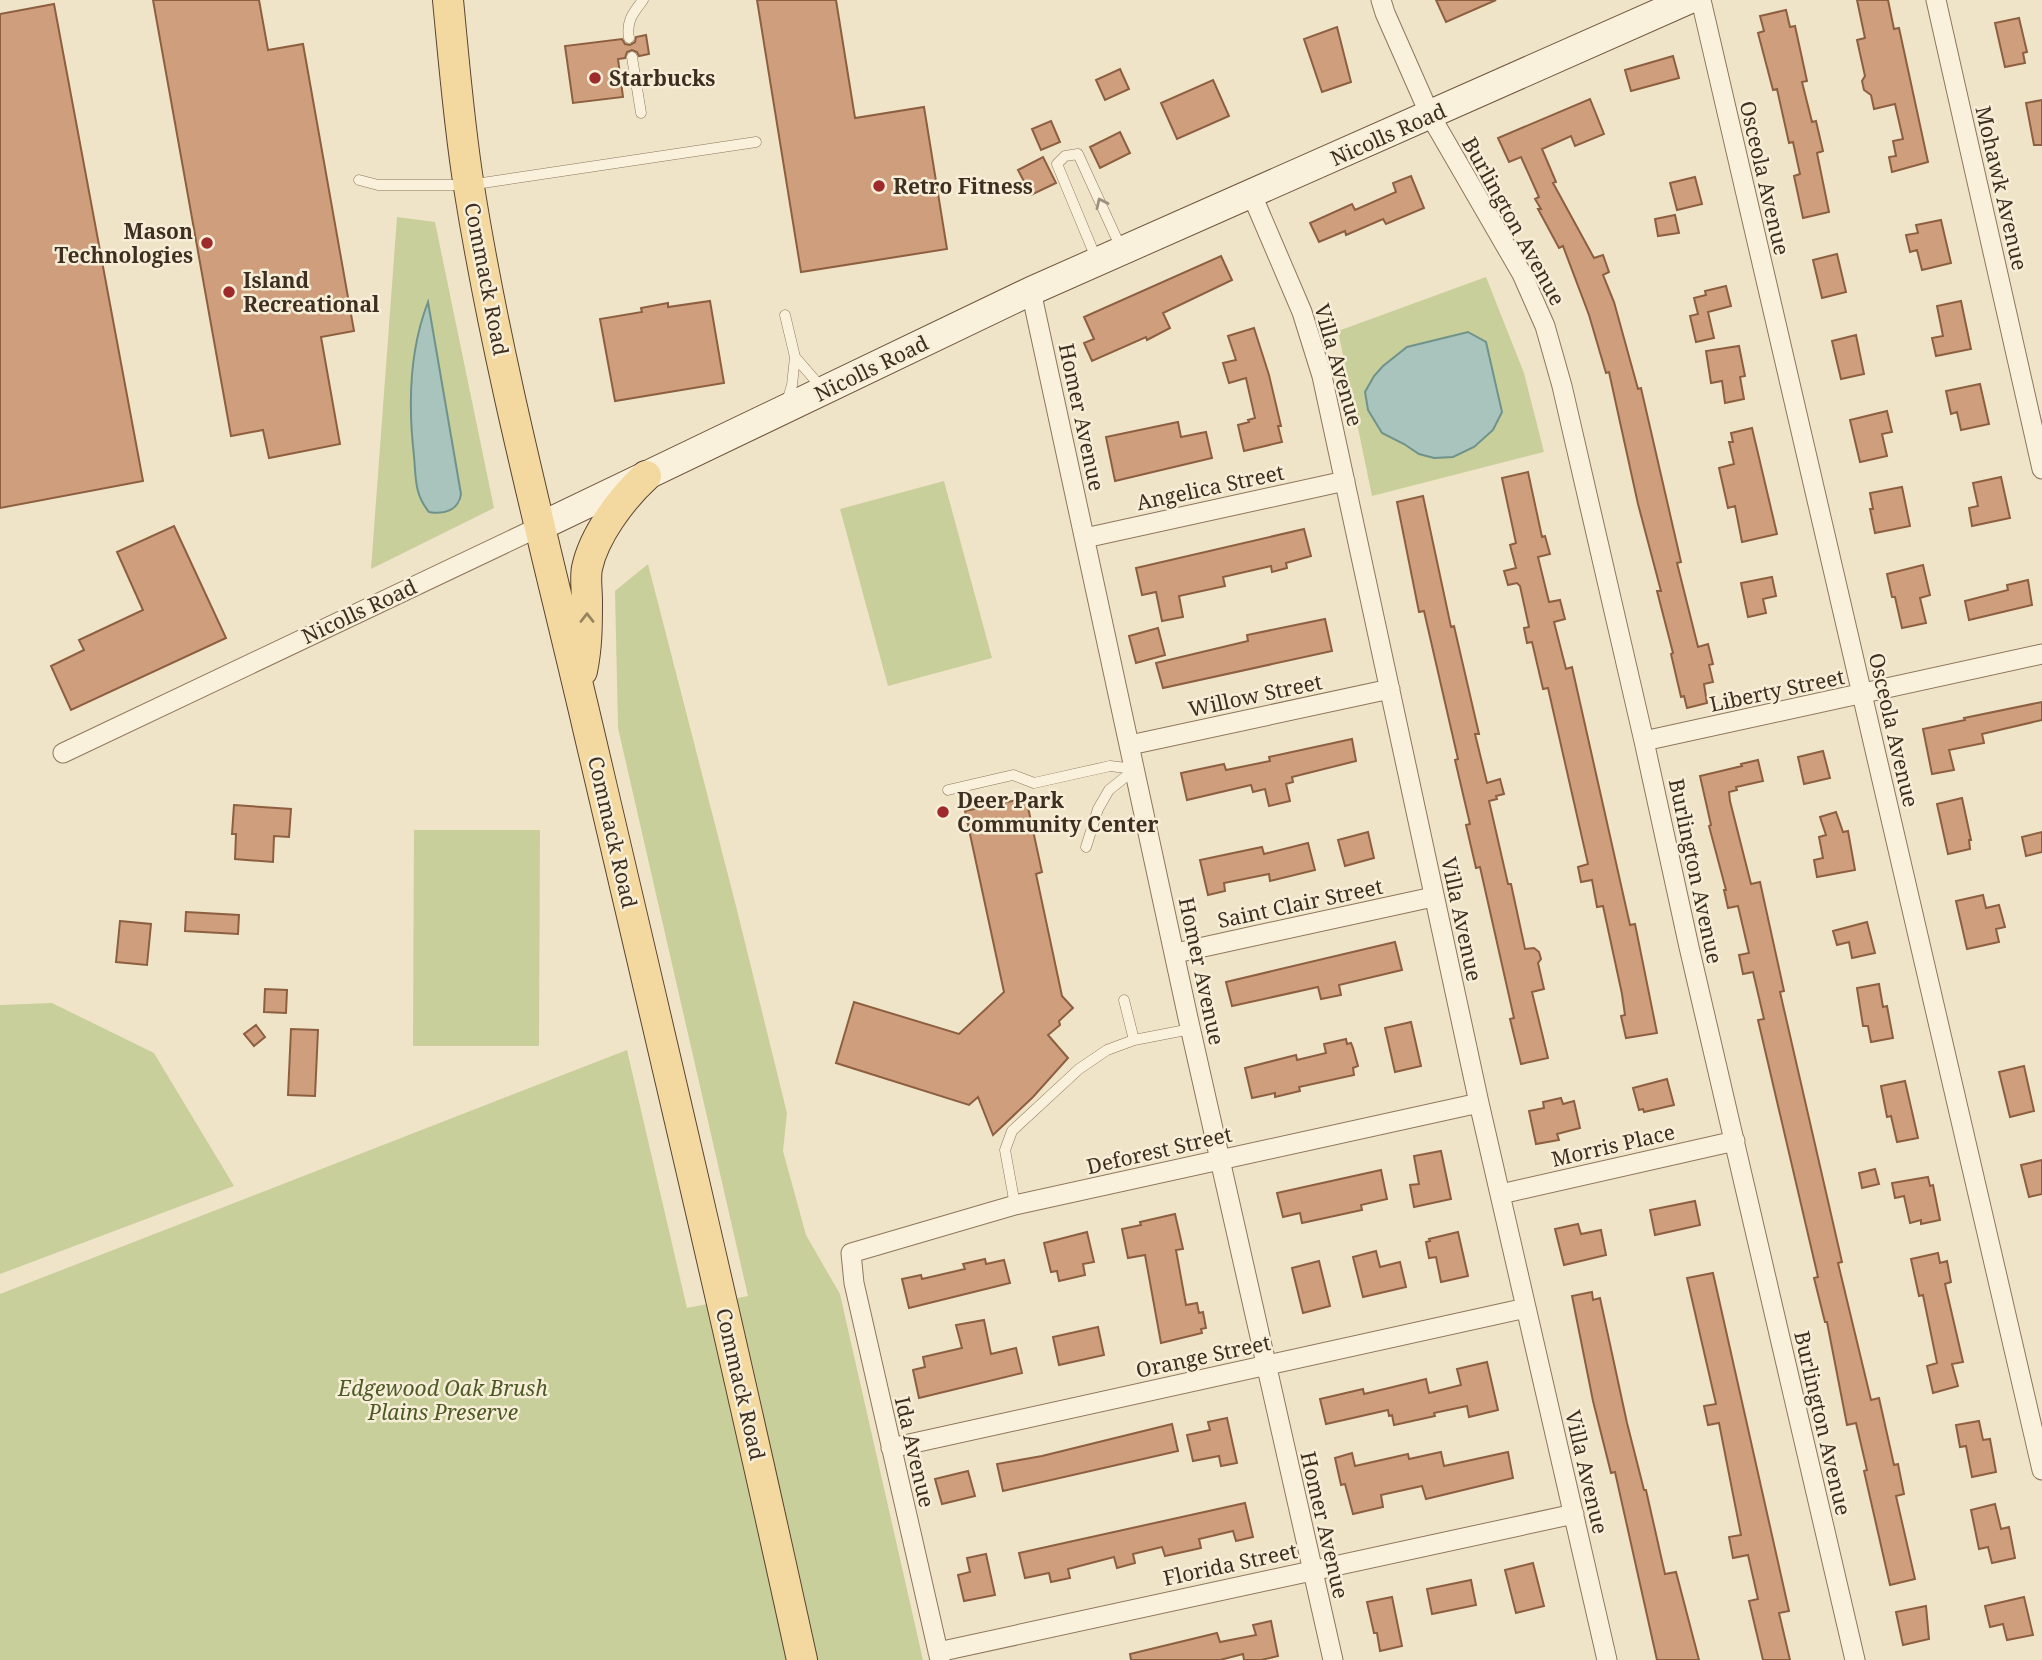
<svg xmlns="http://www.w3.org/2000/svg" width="2042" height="1660" viewBox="0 0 2042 1660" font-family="'Noto Serif',serif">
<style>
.green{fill:#c9cf9b;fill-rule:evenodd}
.water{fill:#a9c4bc;stroke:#6f938a;stroke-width:2}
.building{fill:#cf9f7d;stroke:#8d5f41;stroke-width:2}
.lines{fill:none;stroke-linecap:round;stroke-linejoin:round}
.lane-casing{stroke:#8d765c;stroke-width:11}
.street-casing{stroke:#8d765c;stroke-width:21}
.secondary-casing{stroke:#6f573f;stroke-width:30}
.primary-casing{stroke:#5b4430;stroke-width:32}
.lane{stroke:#faf1dc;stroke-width:10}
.street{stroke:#faf1dc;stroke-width:19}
.secondary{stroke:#faf1dc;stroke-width:28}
.primary{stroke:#f3d9a0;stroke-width:30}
.oneway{stroke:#9c907e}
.oneway2{stroke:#988460}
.poi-dot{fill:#9e2a2b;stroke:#f7eed8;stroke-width:2.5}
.labels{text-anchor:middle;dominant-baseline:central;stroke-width:5;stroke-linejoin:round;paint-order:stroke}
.poi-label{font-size:21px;font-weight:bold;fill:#3d2e20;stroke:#f7eed8;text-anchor:start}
.street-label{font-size:21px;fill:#3d2e20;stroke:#f7eed8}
.park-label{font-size:21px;font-style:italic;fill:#4d5a26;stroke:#f7eed8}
</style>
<rect width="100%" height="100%" fill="#f0e4c8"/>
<path class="green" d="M397 217 435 222 494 508 371 569ZM427 303 461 494 460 503 416 485 414 458Z
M1486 277 1524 373 1544 452 1372 496 1338 331Z
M944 481 992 658 888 686 840 509Z
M648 564 736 906 787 1113 783 1151 806 1235 840 1294 923 1660H0V1294L627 1050 687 1308 748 1296 618 728 615 591Z
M414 830H540L539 1046H413Z
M52 1003 154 1053 234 1186 0 1274V1005Z"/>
<path class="water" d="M428 302 461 494C459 510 444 515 429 512 414 494 416 477 414 456 408 404 409 351 428 302Z
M1468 332 1486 342 1502 412 1493 430 1474 447 1453 457 1434 458 1419 454 1404 444 1382 433 1368 410 1365 392 1374 376 1383 366 1407 347Z"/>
<path class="building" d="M153 0H259L268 50 303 44 354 331 321 337 340 444 269 458 263 430 231 436Z
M757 0H836L855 118 924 107 947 249 801 272Z
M1436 0H1496L1446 22Z
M1857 0H1888L1894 29 1899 28 1928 162 1892 172 1889 157 1896 156 1893 141 1903 139 1895 104 1874 109 1871 95 1864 90 1862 81 1865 76 1857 40 1865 38Z
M54 4 143 481 0 508V14Z
M1786 10 1790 27 1795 26 1807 81 1802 82 1812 122 1816 121 1823 151 1817 153 1829 212 1803 218 1794 176 1800 174 1793 142 1789 143 1777 89 1773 90 1758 33 1764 31 1760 16Z
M2019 18 2027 52 2023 53 2025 63 2005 67 1995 23Z
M1337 27 1351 82 1322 92 1304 39Z
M646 35 649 54 639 56 637 52 632 50 627 52 625 58 618 59 623 97 573 103 565 46 622 39 625 44 630 45 635 42 636 37Z
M1673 56 1679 78 1631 91 1625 70Z
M1120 69 1129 89 1105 100 1096 80Z
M1213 80 1229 116 1177 139 1161 103Z
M1590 99 1604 134 1575 146 1571 136 1542 149 1556 182 1553 183 1594 258 1603 255 1609 272 1603 275 1614 302 1638 389 1641 388 1681 562 1677 563 1698 647 1708 644 1713 664 1709 665 1713 682 1704 684 1707 703 1687 708 1684 696 1681 697 1671 654 1673 653 1657 591H1661L1638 504 1609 372 1606 373 1589 315 1563 246 1559 248 1538 209H1541L1535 199 1539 197 1521 157 1509 162 1498 138Z
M2042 100V145H2034L2026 103Z
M1051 121 1060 142 1041 150 1032 129Z
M1120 132 1130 153 1100 168 1090 147Z
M1043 157 1056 183 1031 195 1018 170Z
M1411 176 1424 208 1386 224 1383 219 1346 235 1345 231 1319 242 1310 223 1352 204 1355 210 1396 192 1393 183Z
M1695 177 1702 204 1677 210 1670 183Z
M1675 215 1679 233 1658 236 1655 219Z
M1941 220 1951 263 1922 270 1917 250 1910 252 1906 235 1918 233 1916 225Z
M1837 254 1846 292 1822 298 1813 260Z
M1221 256 1232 280 1163 313 1170 328 1147 340 1146 337 1092 361 1084 343 1094 339 1084 317Z
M1726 286 1731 306 1708 312 1714 338 1696 342 1690 316 1698 314 1694 298 1706 295 1705 291Z
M710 301 724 383 615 401 600 319 642 312 641 308 668 303V307Z
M1961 301 1971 349 1936 356 1932 338 1943 336 1937 306Z
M1254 328 1269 375 1281 426H1278L1282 442 1244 451 1238 425 1249 422 1248 420 1255 418 1246 378 1229 383 1223 363 1236 360 1228 336Z
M1856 335 1864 374 1841 379 1832 341Z
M1739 346 1745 376 1740 377 1744 399 1725 403 1722 381 1711 383 1706 351Z
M1980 384 1989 424 1961 430 1957 412 1951 414 1946 391Z
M1887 411 1892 432 1882 434 1887 456 1860 462 1850 420Z
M1178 422 1181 437 1206 432 1212 458 1115 481 1106 437Z
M1752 428 1777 534 1742 542 1735 506 1728 508 1719 468 1734 464 1729 442H1733L1731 433Z
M1528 472 1542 537 1545 536 1550 554 1538 557 1549 602 1560 600 1565 619 1554 622 1566 669 1572 667 1630 925 1635 924 1657 1033 1626 1038 1621 1016 1625 1015 1622 994 1603 906 1597 907 1592 880 1581 882 1578 867 1588 864 1548 688 1543 689 1532 642 1527 643 1524 628 1529 627 1520 586 1517 583 1508 585 1504 571 1516 568 1510 545 1516 543 1502 478Z
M2001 477 2010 518 1972 526 1969 508 1978 506 1973 483Z
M1902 487 1910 526 1875 533 1870 509H1873L1870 493Z
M1423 496 1451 627 1454 626 1479 734H1475L1487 783 1500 779 1504 794 1496 796 1497 799 1489 801 1508 884H1511L1525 949 1534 948 1539 952 1541 959 1538 963 1544 989 1532 992 1548 1058 1521 1064 1510 1019 1514 1018 1480 867 1476 868 1466 825 1470 824 1455 760 1458 759 1424 611 1419 612 1397 502Z
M174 526 226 638 71 710 51 666 84 650 79 640 143 610 117 552Z
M1304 529 1311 556 1286 563 1287 568 1272 572 1271 566 1223 577 1225 586 1179 596 1183 617 1162 621 1156 592 1142 595 1136 568Z
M1923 565 1930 595 1920 598 1926 623 1902 628 1895 597H1892L1887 574Z
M1772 577 1776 596 1763 599 1766 613 1748 617 1741 583Z
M2028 580 2032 605 1969 620 1965 601 2008 590 2007 585Z
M1325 619 1332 651 1163 688 1156 663 1248 641 1247 635Z
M1158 628 1165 655 1136 663 1129 636Z
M2042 702V720L1982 734 1984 743 1949 750 1954 770 1932 774 1923 729 1965 720 1964 718Z
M1352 739 1356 761 1292 777 1293 782 1286 784 1290 801 1269 806 1265 789 1253 792 1251 785 1187 800 1181 773 1224 764 1226 770 1270 761 1269 757Z
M1823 751 1830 778 1804 784 1798 757Z
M1758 760 1763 781 1736 787 1737 790 1729 792 1730 801 1751 884 1760 882 1784 991 1780 992 1842 1262 1838 1263 1871 1400 1879 1398 1894 1465 1898 1464 1904 1494 1896 1496 1915 1579 1890 1585 1864 1471 1867 1470 1856 1423 1847 1425 1827 1322H1825L1814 1278 1818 1277 1758 1020 1764 1019 1753 972 1743 974 1739 955 1749 953 1738 906 1728 908 1724 890H1726L1709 826 1711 825 1700 776 1742 766 1741 764Z
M1026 798 1042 872 1036 874 1062 996 1073 1008 1059 1021 1060 1025 1048 1035 1068 1058 1033 1097 993 1135 978 1097 969 1105 836 1063 854 1002 959 1034 1004 992 965 811Z
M1962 798 1971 840H1969L1970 849 1948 854 1937 804Z
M234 805 291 809 289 837 274 836 273 862 235 859 236 834H232Z
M1836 812 1843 832 1848 831 1855 870 1817 877 1814 860 1823 858 1819 837 1826 835 1820 817Z
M1368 832 1374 858 1345 866 1338 840Z
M2042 832V852L2026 856 2022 837Z
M1308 843 1315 870 1270 881 1269 874 1224 883 1225 891 1208 895 1200 860 1262 847 1264 854Z
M1983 895 1986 908 1999 905 2005 927 1996 929 1999 942 1967 949 1956 901Z
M186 912 239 915 238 934 185 931Z
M120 921 151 924 147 965 116 962Z
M1867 922 1875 953 1852 958 1849 942 1837 945 1833 931Z
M1395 942 1402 970 1339 985 1341 995 1321 999 1318 987 1232 1006 1226 982Z
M1879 984 1883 1007 1887 1006 1893 1038 1871 1042 1868 1026H1863L1857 988Z
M265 989 287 990 286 1013 264 1012Z
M1411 1022 1421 1066 1395 1072 1385 1028Z
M256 1025 265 1037 254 1046 244 1034Z
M291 1029 318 1030 315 1096 288 1095Z
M1346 1039 1347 1044 1351 1043 1353 1048 1358 1066 1353 1068 1354 1075 1299 1087 1300 1091 1275 1097V1093L1252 1098 1245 1068 1296 1055 1297 1060 1326 1053 1324 1044Z
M2024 1066 2034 1111 2010 1117 1999 1072Z
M1667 1079 1674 1105 1644 1112 1643 1109 1639 1110 1633 1088Z
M1905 1081 1918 1138 1897 1142 1891 1116 1887 1117 1881 1086Z
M1561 1098 1563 1104 1574 1101 1580 1128 1557 1134 1559 1140 1536 1144 1529 1111 1544 1108 1543 1102Z
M1441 1151 1451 1199 1414 1207 1410 1185 1419 1184 1414 1156Z
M2042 1160V1194L2029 1197 2021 1165Z
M1875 1169 1879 1184 1862 1188 1859 1173Z
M1381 1170 1387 1199 1361 1205 1362 1210 1302 1223 1300 1213 1283 1217 1277 1193Z
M1928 1177 1930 1186 1933 1185 1940 1220 1921 1224V1220L1910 1223 1904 1196 1895 1198 1892 1183Z
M1695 1201 1700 1225 1655 1235 1650 1210Z
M1175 1214 1183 1249 1176 1250 1186 1305 1197 1303 1199 1313 1203 1312 1206 1328 1201 1329 1202 1333 1161 1343 1145 1255 1128 1258 1122 1229 1141 1225 1140 1222Z
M1578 1224 1581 1234 1601 1230 1606 1255 1564 1265 1555 1229Z
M1087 1232 1094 1262 1083 1264 1085 1275 1059 1281 1057 1271 1051 1272 1044 1243Z
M1458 1232 1468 1276 1441 1282 1436 1257 1429 1258 1426 1242 1430 1241 1429 1239Z
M1376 1251 1380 1267 1400 1262 1406 1287 1363 1297 1353 1257Z
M1938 1253 1940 1263 1947 1261 1951 1282 1945 1284 1963 1362 1952 1364 1958 1386 1933 1393 1927 1366 1937 1363 1923 1295 1919 1296 1911 1259Z
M985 1259 986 1264 1004 1260 1010 1283 909 1308 902 1279 921 1275 922 1279 965 1269 963 1264Z
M1319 1261 1330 1306 1303 1313 1292 1268Z
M1713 1273 1789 1611 1779 1613 1790 1660H1763L1749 1601 1758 1599 1748 1555 1733 1558 1729 1537 1741 1535 1719 1423 1708 1425 1704 1406 1716 1404 1687 1278Z
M1592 1292 1593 1300 1600 1298 1627 1423 1644 1490H1646L1665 1574 1676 1572 1699 1660H1657L1615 1472 1611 1473 1593 1401 1572 1296Z
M984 1320 991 1354 1016 1348 1022 1373 919 1398 913 1370 925 1367 923 1357 962 1348 956 1325Z
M1098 1327 1104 1355 1059 1365 1053 1337Z
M1487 1362 1498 1410 1469 1417 1467 1406 1434 1413 1435 1416 1394 1425 1392 1415 1389 1416 1388 1410 1326 1424 1320 1399 1363 1389 1364 1394 1426 1379 1429 1393 1461 1385 1457 1369Z
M1227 1418 1237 1463 1221 1466 1219 1456 1193 1461 1187 1435 1210 1430 1208 1422Z
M1979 1421 1983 1440 1990 1439 1996 1472 1972 1477 1966 1446 1960 1447 1956 1425Z
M1172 1424 1178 1451 1003 1491 997 1464 1042 1456Z
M1441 1452 1444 1466 1508 1452 1513 1478 1426 1499 1422 1486 1381 1495 1383 1507 1353 1514 1345 1484 1341 1485 1335 1458 1352 1453 1355 1466 1408 1454 1409 1459Z
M968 1471 975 1496 942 1504 935 1479Z
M1245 1503 1253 1537 1236 1541 1233 1531 1199 1539 1201 1548 1165 1556 1162 1547 1133 1554 1135 1563 1117 1568 1114 1557 1068 1569 1070 1578 1051 1582 1049 1573 1025 1578 1019 1553Z
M1995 1504 2001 1529 2009 1527 2015 1558 1992 1563 1988 1547 1979 1549 1971 1510Z
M986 1554 995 1595 964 1601 958 1575 970 1572 967 1558Z
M1533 1563 1544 1606 1516 1613 1505 1570Z
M1471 1580 1476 1605 1432 1614 1427 1589Z
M1392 1597 1402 1646 1380 1651 1377 1633H1374L1367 1602Z
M2024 1597 2033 1635 2007 1640 2003 1624 1990 1627 1985 1606Z
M1926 1606 1929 1639 1903 1645 1896 1612Z
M1271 1621 1278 1656 1261 1660H1244L1243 1654 1220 1660H1131L1130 1654 1217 1633 1220 1642 1256 1635 1253 1625Z"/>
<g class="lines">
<defs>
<path id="lane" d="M629 38C626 21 633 13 643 0
M632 57 641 113
M359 180 378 185H469L756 142
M1096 258 1057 164 1065 156 1078 154 1121 248
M785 315 795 357
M787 402 792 385 795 357 821 387
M948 790 1013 775 1034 783 1110 766 1135 769
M1086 847 1098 809 1109 790 1134 770
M1134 1040 1191 1029
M1015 1205 1005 1150 1012 1131 1079 1069 1107 1050 1134 1040 1124 1000"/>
<path id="street" d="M1381 0 1385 13 1430 115 1522 274 1545 326 1562 386 1644 741 1689 947 1855 1660
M1701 0 2042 1470
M1936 0 2042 469
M1252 195 1302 312 1322 376 1479 1103 1607 1660
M1031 291 1188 1018 1333 1660
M1085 538 1345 481
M1644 741 2042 654
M1130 745 1390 689
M63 753 539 527
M1176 953 1433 897
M1501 1194 1735 1141
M891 1448 1526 1308
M938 1652 1574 1514
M940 1660 854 1283 851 1253 1015 1205 1479 1103"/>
<path id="secondary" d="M539 527 1031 291 1688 0"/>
<path id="primary" d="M448 0C454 62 459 125 469 187 498 369 546 548 588 728 661 1039 734 1349 802 1660
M582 671C587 647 587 625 587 601 587 590 585 578 587 568 594 535 622 498 646 476"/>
</defs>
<use href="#lane" class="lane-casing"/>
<use href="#street" class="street-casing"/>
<use href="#secondary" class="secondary-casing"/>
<use href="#primary" class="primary-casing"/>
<use href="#lane" class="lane"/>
<use href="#street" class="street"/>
<use href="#secondary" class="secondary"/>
<use href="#primary" class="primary"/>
</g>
<defs><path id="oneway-chevron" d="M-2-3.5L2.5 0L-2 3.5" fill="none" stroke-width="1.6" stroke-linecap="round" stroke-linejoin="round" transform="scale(1.75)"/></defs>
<use class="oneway" href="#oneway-chevron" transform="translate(1101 203) rotate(-115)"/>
<use class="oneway2" href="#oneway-chevron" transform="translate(587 618) rotate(-90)"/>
<g class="poi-dot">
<circle cx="595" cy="78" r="7"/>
<circle cx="879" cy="186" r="7"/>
<circle cx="207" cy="243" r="7"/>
<circle cx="229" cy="292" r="7"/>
<circle cx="943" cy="812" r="7"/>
</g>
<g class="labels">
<g class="poi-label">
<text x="609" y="78">Starbucks</text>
<text x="893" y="186">Retro Fitness</text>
<text x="193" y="231" text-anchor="end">Mason<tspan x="193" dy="24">Technologies</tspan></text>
<text x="243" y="280">Island<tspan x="243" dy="24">Recreational</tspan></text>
<text x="957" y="800">Deer Park<tspan x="957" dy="24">Community Center</tspan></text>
</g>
<g class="street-label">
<text transform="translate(1388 134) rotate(-24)">Nicolls Road</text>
<text transform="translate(1765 178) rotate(77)">Osceola Avenue</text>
<text transform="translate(2002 188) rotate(77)">Mohawk Avenue</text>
<text transform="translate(1514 221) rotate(61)">Burlington Avenue</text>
<text transform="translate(487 279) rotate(79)">Commack Road</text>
<text transform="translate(1339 365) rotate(74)">Villa Avenue</text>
<text transform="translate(871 368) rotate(-26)">Nicolls Road</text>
<text transform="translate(1082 417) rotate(78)">Homer Avenue</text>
<text transform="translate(1210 487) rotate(-12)">Angelica Street</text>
<text transform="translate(359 611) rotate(-25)">Nicolls Road</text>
<text transform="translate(1777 690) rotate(-12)">Liberty Street</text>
<text transform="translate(1255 695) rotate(-12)">Willow Street</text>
<text transform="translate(1894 730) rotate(77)">Osceola Avenue</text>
<text transform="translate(613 832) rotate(77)">Commack Road</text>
<text transform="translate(1696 871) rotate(78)">Burlington Avenue</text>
<text transform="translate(1300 903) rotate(-12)">Saint Clair Street</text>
<text transform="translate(1462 919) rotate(78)">Villa Avenue</text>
<text transform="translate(1202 971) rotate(78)">Homer Avenue</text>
<text transform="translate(1613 1145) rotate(-13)">Morris Place</text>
<text transform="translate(1159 1150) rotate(-13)">Deforest Street</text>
<text transform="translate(1203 1356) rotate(-12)">Orange Street</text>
<text transform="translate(741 1384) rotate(77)">Commack Road</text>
<text transform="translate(1823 1423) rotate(77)">Burlington Avenue</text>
<text transform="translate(915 1452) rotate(77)">Ida Avenue</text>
<text transform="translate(1587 1472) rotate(77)">Villa Avenue</text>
<text transform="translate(1325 1525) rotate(77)">Homer Avenue</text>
<text transform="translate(1230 1564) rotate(-12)">Florida Street</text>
</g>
<g class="park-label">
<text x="443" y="1388">Edgewood Oak Brush<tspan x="443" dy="24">Plains Preserve</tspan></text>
</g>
</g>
</svg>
